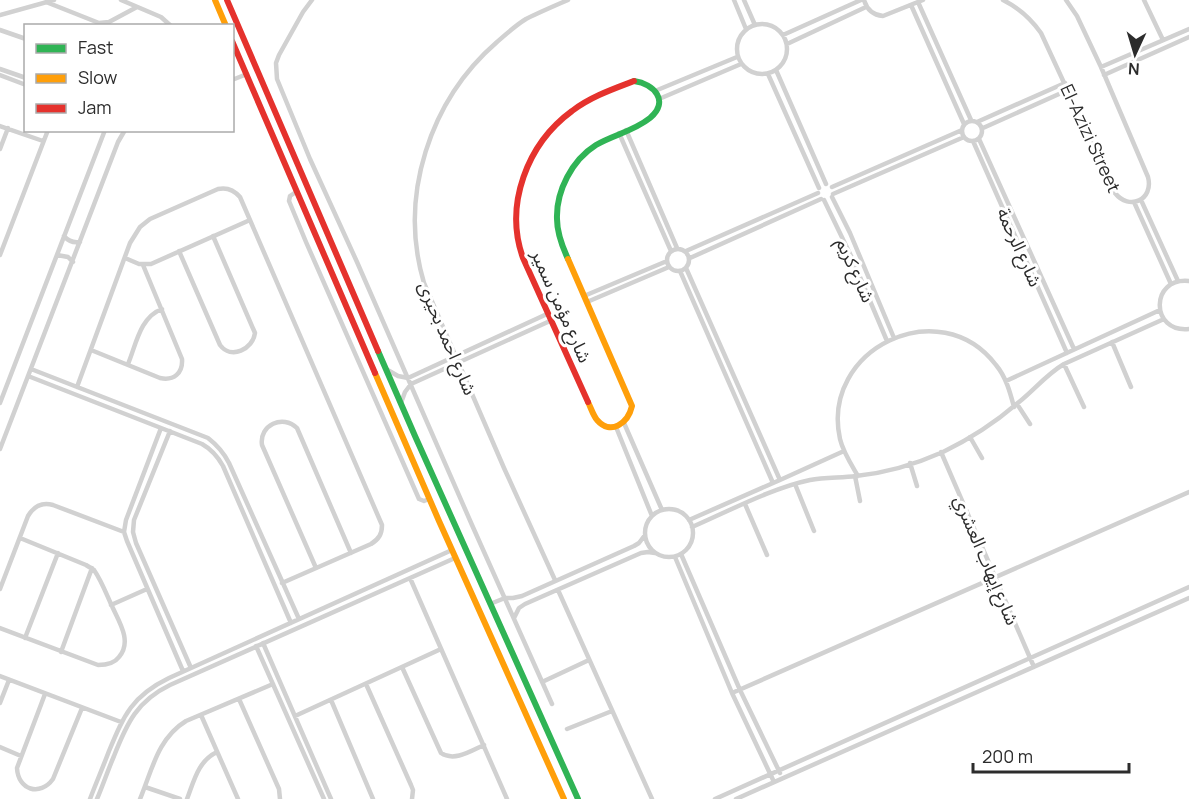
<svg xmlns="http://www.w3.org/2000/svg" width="1189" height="799" viewBox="0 0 1189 799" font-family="Manrope,'Noto Sans Arabic',sans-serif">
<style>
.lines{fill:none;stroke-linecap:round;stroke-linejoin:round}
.street{stroke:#d1d1d1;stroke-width:4.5}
.fast{stroke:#30b455;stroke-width:6}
.slow{stroke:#ff9f0a;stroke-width:6}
.jam{stroke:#e5322d;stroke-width:6}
.labels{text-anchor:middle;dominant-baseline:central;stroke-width:6;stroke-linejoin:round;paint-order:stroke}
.street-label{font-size:18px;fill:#2c2c2c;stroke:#fff}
</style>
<rect width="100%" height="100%" fill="#fff"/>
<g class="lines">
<path class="street" d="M121 0 161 17 171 26
M312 0 303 12 279 55 276 63 277 79 310 159 357 262 472 525 552 704
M734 0 746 29
M744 0 755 25
M864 0C867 10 873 15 883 16L923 0
M1003 0C1019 8 1031 19 1041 33L1115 193C1129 211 1154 200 1148 177L1101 67 1077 16 1066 0
M1144 0 1163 40
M46 2 99 23 109 22 137 7
M918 2 971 120
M911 5 964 124
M0 15 54 0
M737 49a25 25 0 1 1 50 0a25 25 0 1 1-50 0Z
M0 30 26 39
M783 35 861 0
M787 44 866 7
M1101 67 1189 29
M0 69 26 78
M776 70 826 184
M768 74 819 188
M0 75 26 85
M1104 75 1189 37
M232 80 247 74
M655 91 737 57
M659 99 741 64
M962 131a10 10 0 1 1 20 0a10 10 0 1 1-20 0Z
M977 122 1065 83
M0 126 43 141
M983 128 1068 90
M626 130 677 248
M619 133 671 251
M979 139 1074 349
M973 141 1067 353
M0 149 8 128
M832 187 962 130
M296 192 290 196 289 201 306 242 419 499 424 501 429 499
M833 194 964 137
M832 197 850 233 894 338
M824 200 851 256 887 341
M1141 200 1178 281
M1134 202 1171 284
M64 236C69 242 74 243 80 242
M667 260a11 11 0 1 1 22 0a11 11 0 1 1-22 0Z
M179 251 220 345C231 360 253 349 255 333L213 236
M686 251 818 193
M0 255 48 130
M57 255 68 257 73 262
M125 258 139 264H151L250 220
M690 258 821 199
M686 268 780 480
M680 271 773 483
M1189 281C1150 277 1150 333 1189 329
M584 296 667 261
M587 302 669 267
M1112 342 1131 387
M91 350 160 378C174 381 183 373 182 359L143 265
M128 364C136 345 140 317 162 309
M1064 364 1084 407
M31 369 208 438C217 445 224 453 229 463L299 619
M386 369 398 376 408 378 547 314
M28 376 202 444C211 449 218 457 223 466L291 623
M1006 381 1160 310
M77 387 130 243 140 227 150 219 218 189C227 187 234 190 240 197L382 525C382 534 379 539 371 544L282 583
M0 403 105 130
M401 403 405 392 411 384 550 321
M1017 404 1030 424
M624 423 662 510
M616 427 652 516
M161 428 126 520 124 532 127 541 183 671
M170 431 134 520 133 532 136 543 191 668
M970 437 982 458
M0 449 118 142 125 130
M941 452 1034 667
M910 463 917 486
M855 476 860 501
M858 476C851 464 843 452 840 439 820 349 940 291 996 365 1006 377 1010 392 1014 407
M795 484 814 531
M745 504 767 555
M645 533a24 24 0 1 1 48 0a24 24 0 1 1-48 0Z
M689 520 780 480 844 451
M692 527C729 511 772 488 810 480 825 477 841 478 856 476 885 473 916 464 943 452 970 439 996 422 1019 402 1034 390 1047 374 1064 364L1164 319
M681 554 740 690 780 773
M675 557 732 693 774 782
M316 568 262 445C259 425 283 414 297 428L351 553
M410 578 507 799
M555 580 504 468 424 283C398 196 430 100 497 42 506 34 516 25 526 19 540 12 554 6 568 0
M0 589 28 516C34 506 42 502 53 505L124 532
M558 590 652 799
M490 604 505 598H513L522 596 634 546 639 543 645 535
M111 605 147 589
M514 618 519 608 525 604 641 553 648 552 655 553
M0 628 98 665C106 665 114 664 119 657 133 641 118 620 111 604 106 593 101 580 94 570L86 565 20 538
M25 638 58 553
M263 643 331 799
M256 646 324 799
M61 652 92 568
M402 667 441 753C454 762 471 751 484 745
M0 676 121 722
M542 682 589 660
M366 684 411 785 413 790 412 799
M732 693 1189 492
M45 694 17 768C18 790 40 797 53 779L82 708
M239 699 279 789 280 799
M331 700 373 799
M0 703 9 680
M201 715 238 799
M295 716 441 649
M567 729 612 711
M0 747 21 756
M145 787 180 799
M90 799C96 783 103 767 109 751 124 715 132 696 169 678L452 550
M97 799C103 785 108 770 114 756 127 723 137 701 170 685L455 558
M140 799C152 770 158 738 186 721L273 684
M187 799C194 781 198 761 217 752
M715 799 1189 587
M736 799 1189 598"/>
<path class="fast" d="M568 259C562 246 557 233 557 219 556 191 572 160 596 145 613 135 634 131 650 118 670 101 654 84 634 81
M378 351 415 436 578 799"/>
<path class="slow" d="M215 0 226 26
M568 259 632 406C628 423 611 436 597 420 593 415 591 408 588 402
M375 373 439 521 564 799"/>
<path class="jam" d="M227 0 378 351
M232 41 375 373
M588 402 523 258C504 205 527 144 572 111 590 97 613 89 634 81"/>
</g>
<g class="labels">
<g class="street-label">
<text transform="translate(1091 138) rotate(65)">El-Azizi Street</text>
<text transform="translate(1020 247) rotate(66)">شارع الرحمة</text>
<text transform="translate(856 270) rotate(66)">شارع كريم</text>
<text transform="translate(562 306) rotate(66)">شارع مؤمن سمير</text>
<text transform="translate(448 338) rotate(67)">شارع احمد بحيرى</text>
<text transform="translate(987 560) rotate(67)">شارع إيهاب العشري</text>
</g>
</g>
<rect x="24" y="24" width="210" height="108" fill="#ffffff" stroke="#ababab" stroke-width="1.5"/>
<rect x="36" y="44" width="30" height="9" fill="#30b455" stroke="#ababab" stroke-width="1.5"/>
<text x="78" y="54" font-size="18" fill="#2c2c2c">Fast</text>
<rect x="36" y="74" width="30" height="9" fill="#ff9f0a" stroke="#ababab" stroke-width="1.5"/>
<text x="78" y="84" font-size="18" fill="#2c2c2c">Slow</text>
<rect x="36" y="104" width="30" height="9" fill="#e5322d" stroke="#ababab" stroke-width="1.5"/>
<text x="78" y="114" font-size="18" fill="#2c2c2c">Jam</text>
<g transform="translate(1135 54) rotate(184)" stroke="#ffffff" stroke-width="4.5" paint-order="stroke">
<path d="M0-4.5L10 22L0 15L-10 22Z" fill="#2c2c2c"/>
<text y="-9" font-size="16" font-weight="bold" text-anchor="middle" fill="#2c2c2c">N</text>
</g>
<path d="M973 763v9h156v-9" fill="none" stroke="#2c2c2c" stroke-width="3"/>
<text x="982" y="763" font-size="18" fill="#2c2c2c" stroke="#ffffff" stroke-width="4.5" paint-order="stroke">200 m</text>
</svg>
